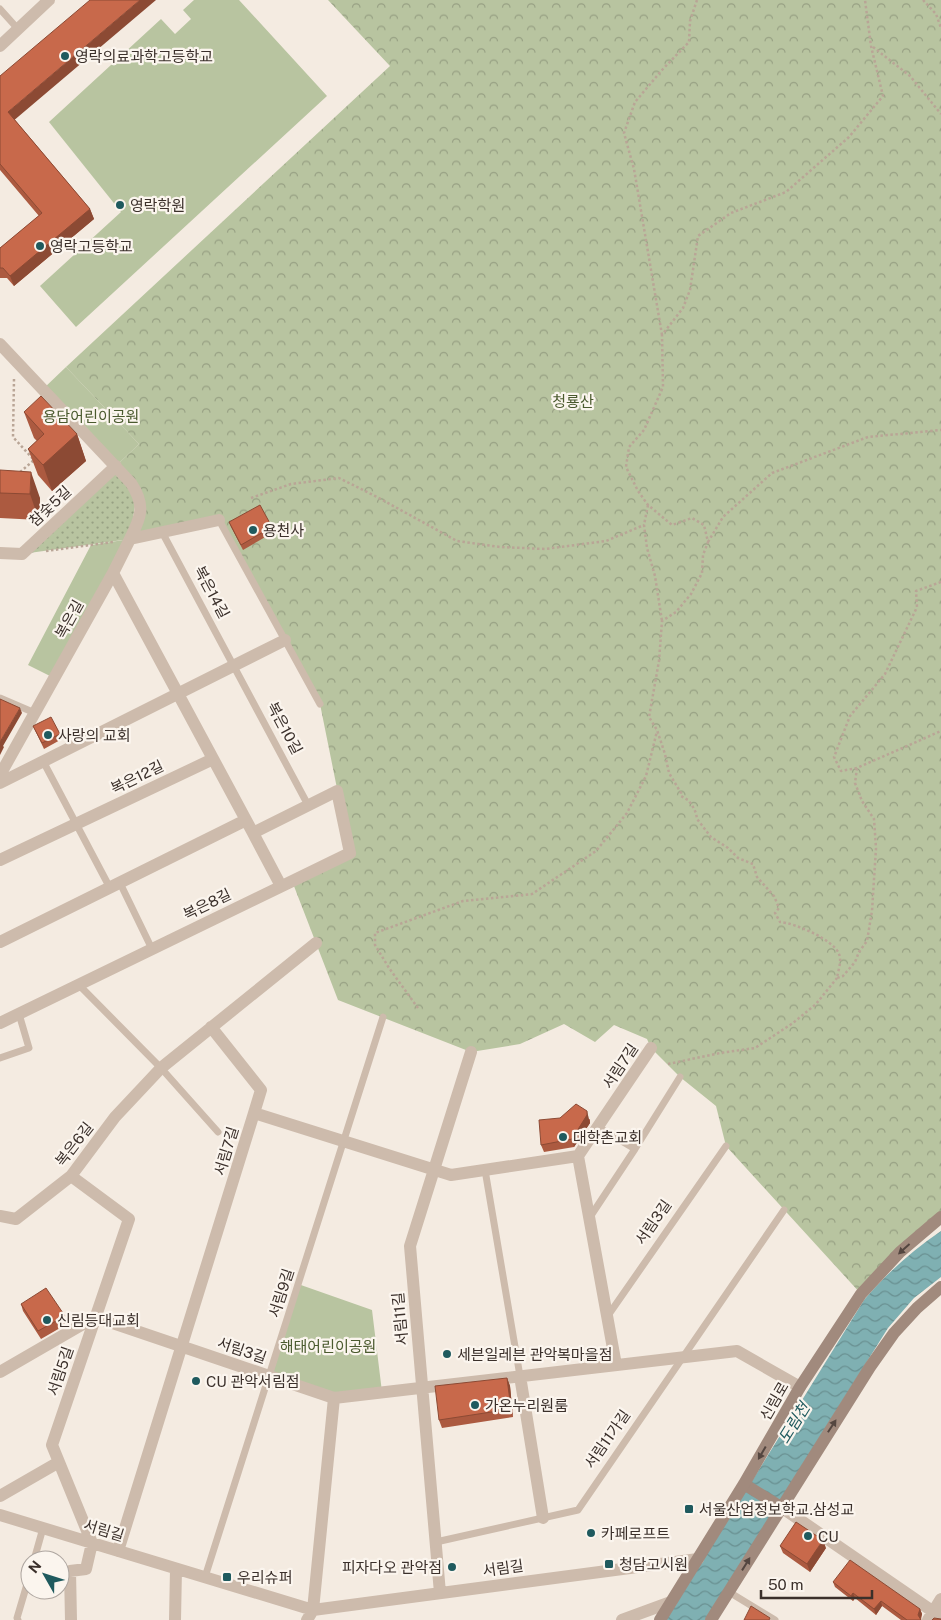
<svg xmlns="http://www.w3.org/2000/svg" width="941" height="1620" viewBox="0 0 941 1620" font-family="'Public Sans','Noto Sans KR',sans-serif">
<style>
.grass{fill:url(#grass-dots)}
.forest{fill:url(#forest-crowns)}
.park{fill:#b8c4a0}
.water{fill:url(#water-waves)}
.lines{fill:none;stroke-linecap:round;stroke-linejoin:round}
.path{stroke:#b9a596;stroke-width:2.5;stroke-dasharray:2.5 2.5;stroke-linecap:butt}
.service{stroke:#cdbbac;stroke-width:7}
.minor{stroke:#cdbbac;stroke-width:12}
.secondary{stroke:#a18a7d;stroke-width:12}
.secondary-bridge{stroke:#a18a7d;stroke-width:12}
.wall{fill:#ac5a40}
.shaded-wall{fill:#8c4a34}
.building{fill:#c8694b;stroke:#8c4a34}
.oneway{fill:#544640}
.poi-dot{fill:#1f5a5e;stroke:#fbf5ee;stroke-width:2}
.labels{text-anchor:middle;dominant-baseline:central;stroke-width:4.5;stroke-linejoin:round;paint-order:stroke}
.poi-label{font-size:15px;fill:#3b302b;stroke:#fbf5ee;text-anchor:start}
.park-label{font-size:15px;fill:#4a5a2e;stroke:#fbf5ee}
.street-label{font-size:15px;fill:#3b302b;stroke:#fbf5ee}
.water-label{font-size:16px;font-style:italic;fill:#1f5a5e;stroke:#fbf5ee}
</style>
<defs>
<pattern id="grass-dots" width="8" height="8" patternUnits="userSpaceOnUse" patternTransform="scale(1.25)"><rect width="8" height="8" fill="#b8c4a0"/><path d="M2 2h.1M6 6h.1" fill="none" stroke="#97a083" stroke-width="1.8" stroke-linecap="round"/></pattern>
<pattern id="forest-crowns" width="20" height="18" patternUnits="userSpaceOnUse" patternTransform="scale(1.25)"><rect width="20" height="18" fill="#b8c4a0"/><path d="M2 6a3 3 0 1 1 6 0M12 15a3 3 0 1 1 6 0" fill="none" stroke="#97a083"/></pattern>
<pattern id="water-waves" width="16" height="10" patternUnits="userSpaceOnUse" patternTransform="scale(1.25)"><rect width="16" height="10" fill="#7fb0b2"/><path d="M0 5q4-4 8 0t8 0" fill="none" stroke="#699091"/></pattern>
</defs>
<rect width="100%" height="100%" fill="#f4ebe1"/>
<path class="grass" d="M116 466 137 492 130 539 22 554Z"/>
<path class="forest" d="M328 0H941V1217L861 1294 726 1146 716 1106 680 1077 651 1048 647 1039 614 1025 595 1042 564 1024 520 1044 471 1052 338 1000 292 881 350 853 320 704 219 520 130 539 141 513 116 466 139 444 66 367 390 66Z"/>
<path class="park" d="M194 0H239L327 96 76 327 40 286 121 212 49 122 161 19 175 34 191 19 183 10Z
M66 367 139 444 116 466 43 389Z
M130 539 54 678 28 665 91 545Z
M298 1284 372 1310 382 1392 334 1398 269 1376Z"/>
<path class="water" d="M941 1231V1277L914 1298 888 1328 705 1620H666L864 1300C887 1273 912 1251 941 1231Z"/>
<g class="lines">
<path class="path" d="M923 0 936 14 941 28
M873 47 910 76 941 114
M662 335 634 169 624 133 635 102 662 70 689 42 690 21 697 0
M14 379 13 437 34 460 19 473
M251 498 291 484 339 478 377 497 457 541 500 547 545 549 606 541 644 525
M648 505 644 525 647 548 655 576 662 621
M708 542 723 517 772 473 868 437 941 430
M46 551 113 542
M941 582 916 591 917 607 885 674 850 716 834 757 841 771 857 768 941 731
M857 768 855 783 862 801 874 819 876 848 872 911 867 941 859 952 855 962 843 976 837 978C838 971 842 961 839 954 834 940 795 923 780 922L775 913 779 908 774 896 757 877 753 864 738 858 728 848 711 837 697 819 696 813 692 805 688 800 681 796V793L669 773 665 754 657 730 649 717 659 661 662 621 676 612 691 594 702 573 703 555 708 542 704 525 692 518 672 525 648 505 638 491 626 467 629 447 644 430 663 387 662 335 683 308 690 290 698 236 731 213 786 192 849 137 883 96 871 46 865 0
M418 1008 389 968 375 945V933L463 901 532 894 596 851 627 813 646 776 657 731
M668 1064 720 1053 755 1048 793 1023 816 1004 837 978"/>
<path class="service" d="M0 9 18 29
M219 520 320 704
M162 532 308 805
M0 698 35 713
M43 761 110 888
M120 883 152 949
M79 985 161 1068 218 1132
M0 1058 29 1048 19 1014
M598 1127 635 1149
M485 1170 520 1376
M590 1217 635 1149 680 1077
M607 1317 726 1146
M436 1542 578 1510 784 1210
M34 1560 43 1528
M205 1577 383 1017
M729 1592 775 1620
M18 1620 17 1618 30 1574"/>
<path class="minor" d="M0 46 49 0
M0 344 131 483C146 506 141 517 130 539
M0 553 22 554 116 466
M113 573 246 820
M0 775 113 573 130 539 219 520
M0 783 285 640
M253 833 281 886
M0 860 213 759
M0 942 246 820 253 833 337 791 350 853 0 1023
M211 1027 261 1090 254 1113
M578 1156 616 1365
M0 1216 16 1219 71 1176 115 1117 161 1068 316 943
M0 1372 95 1317 334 1398 737 1351 800 1387
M520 1376 543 1518
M0 1496 59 1462
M781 1507 941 1617
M0 1515 313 1610 698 1559
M118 1551 254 1113 451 1175 578 1156 651 1048
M440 1593 410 1246 471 1052
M71 1620 70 1571 86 1569 92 1543 52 1445 129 1219 71 1176
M175 1620 176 1569
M307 1620 313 1610 334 1398
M622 1620 671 1602
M928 1620 941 1599"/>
<path class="secondary" d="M747 1486 781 1507
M711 1620 870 1367 894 1333 917 1308 941 1287"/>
<path class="secondary-bridge" d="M660 1620 744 1484 800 1387 861 1294 900 1252 941 1217"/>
</g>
<path class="wall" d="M0 76 15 120 90 209 94 219 14 286 7 278H0V248L39 216 0 170Z
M24 412 77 434 86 461 52 491 38 475 28 449 37 441 34 438Z
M0 470 40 498 39 520 0 518Z
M229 522 272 527 274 532 243 550 231 527Z
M33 726 60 734 62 739 44 749Z
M590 1119V1123L574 1147 544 1152 541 1145Z
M21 1304 65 1316 67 1324 41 1339 23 1311Z
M507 1378 510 1386 513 1417 442 1428 439 1420Z
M780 1546 826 1548 810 1572 783 1553Z
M833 1582 920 1609 922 1614 921 1620H901L882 1606 876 1615 855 1598 853 1601 835 1587Z"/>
<path class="shaded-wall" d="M140 0H156L12 122 8 112Z
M90 209 94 219 14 286 10 276Z
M77 434 86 461 52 491 43 465Z
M31 472 40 498 39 520 30 494Z
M20 708 22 713 3 746 4 747 0 755V742Z
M587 1111 590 1123 574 1147 572 1139Z
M507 1378 510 1386 513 1417 511 1409Z
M823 1540 826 1548 810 1572 807 1564Z
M853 1593 855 1598 853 1601 851 1596Z
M881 1601 882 1606 876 1615 874 1609Z
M920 1609 922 1614 920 1620 918 1615Z"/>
<path class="building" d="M90 0H140L8 112 90 209 10 276 3 268H0V248L42 213 0 164V76Z
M41 396 77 434 43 465 28 449 44 434 24 412Z
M0 470 31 472 30 494 0 493Z
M260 505 272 527 241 545 229 522Z
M0 699 20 708 0 742Z
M51 717 60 734 42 743 33 726Z
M576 1104 587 1111V1115L572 1139 541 1145 539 1120 560 1118Z
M46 1288 65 1316 38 1331 21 1304Z
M507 1378 511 1409 439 1420 435 1386Z
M796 1522 823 1540 807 1564 780 1546Z
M850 1560 920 1609 918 1615 921 1620H907L881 1601 874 1609 853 1593 851 1596 833 1582Z
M751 1606 770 1618 769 1620H744Z
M934 1618 941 1619V1620H932Z"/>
<defs><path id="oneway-solid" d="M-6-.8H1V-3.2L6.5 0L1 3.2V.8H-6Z" transform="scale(1.25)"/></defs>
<g class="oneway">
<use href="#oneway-solid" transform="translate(904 1249) rotate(138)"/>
<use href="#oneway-solid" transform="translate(832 1426) rotate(-57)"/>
<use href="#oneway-solid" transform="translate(762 1453) rotate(120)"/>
<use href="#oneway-solid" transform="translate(746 1564) rotate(-58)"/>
</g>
<g class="poi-dot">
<circle cx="65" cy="56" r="5"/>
<circle cx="120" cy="205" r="5"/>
<circle cx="40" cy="246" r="5"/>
<circle cx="253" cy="530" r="5"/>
<circle cx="48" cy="735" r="5"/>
<circle cx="563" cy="1137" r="5"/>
<circle cx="47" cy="1320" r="5"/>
<circle cx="447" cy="1354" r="5"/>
<circle cx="196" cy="1381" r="5"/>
<circle cx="475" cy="1405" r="5"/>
<rect x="684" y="1504" width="10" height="10" rx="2.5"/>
<circle cx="591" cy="1533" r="5"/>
<circle cx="808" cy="1536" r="5"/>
<rect x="604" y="1559" width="10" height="10" rx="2.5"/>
<circle cx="452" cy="1567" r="5"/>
<rect x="222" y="1572" width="10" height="10" rx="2.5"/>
</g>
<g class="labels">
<g class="poi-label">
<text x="75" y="56">영락의료과학고등학교</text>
<text x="130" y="205">영락학원</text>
<text x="50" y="246">영락고등학교</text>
<text x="263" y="530">용천사</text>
<text x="58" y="735">사랑의 교회</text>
<text x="573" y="1137">대학촌교회</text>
<text x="57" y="1320">신림등대교회</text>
<text x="457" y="1354">세븐일레븐 관악복마을점</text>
<text x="206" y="1381">CU 관악서림점</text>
<text x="485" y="1405">가온누리원룸</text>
<text x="699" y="1509">서울산업정보학교.삼성교</text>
<text x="601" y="1533">카페로프트</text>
<text x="818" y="1536">CU</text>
<text x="619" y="1564">청담고시원</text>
<text x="442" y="1567" text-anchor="end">피자다오 관악점</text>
<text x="237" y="1577">우리슈퍼</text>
</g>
<g class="park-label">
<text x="573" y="401">청룡산</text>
<text x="91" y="416">용담어린이공원</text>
<text x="328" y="1346">해태어린이공원</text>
</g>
<g class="street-label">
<text transform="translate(50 506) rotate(-43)">참숯5길</text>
<text transform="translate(212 592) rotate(62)">복은14길</text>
<text transform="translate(69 619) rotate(-61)">복은길</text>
<text transform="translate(285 728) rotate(62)">복은10길</text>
<text transform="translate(137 777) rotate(-26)">복은12길</text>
<text transform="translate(207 904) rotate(-26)">복은8길</text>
<text transform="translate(620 1066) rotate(-56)">서림7길</text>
<text transform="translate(74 1144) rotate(-52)">복은6길</text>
<text transform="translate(226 1151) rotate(-73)">서림7길</text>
<text transform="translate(653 1222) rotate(-55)">서림3길</text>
<text transform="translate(281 1293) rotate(-72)">서림9길</text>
<text transform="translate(400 1319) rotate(-95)">서림11길</text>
<text transform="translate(242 1350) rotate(19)">서림3길</text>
<text transform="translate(60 1371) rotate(-71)">서림5길</text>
<text transform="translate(774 1401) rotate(-60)">신림로</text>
<text transform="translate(607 1439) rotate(-55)">서림11가길</text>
<text transform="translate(104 1530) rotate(17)">서림길</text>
<text transform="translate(503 1568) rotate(-8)">서림길</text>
</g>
<g class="water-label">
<text transform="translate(794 1423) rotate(-58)">도림천</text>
</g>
</g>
<g transform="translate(45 1575) rotate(309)"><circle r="24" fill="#fbf5ee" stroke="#aea6a0"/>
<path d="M0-4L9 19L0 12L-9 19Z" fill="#1f5a5e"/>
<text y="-8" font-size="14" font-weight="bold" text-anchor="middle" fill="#3b302b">N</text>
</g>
<path d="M761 1590v8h111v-8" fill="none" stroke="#3b302b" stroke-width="2.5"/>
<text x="768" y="1590" font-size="15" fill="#3b302b" stroke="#fbf5ee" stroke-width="4" paint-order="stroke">50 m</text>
</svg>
